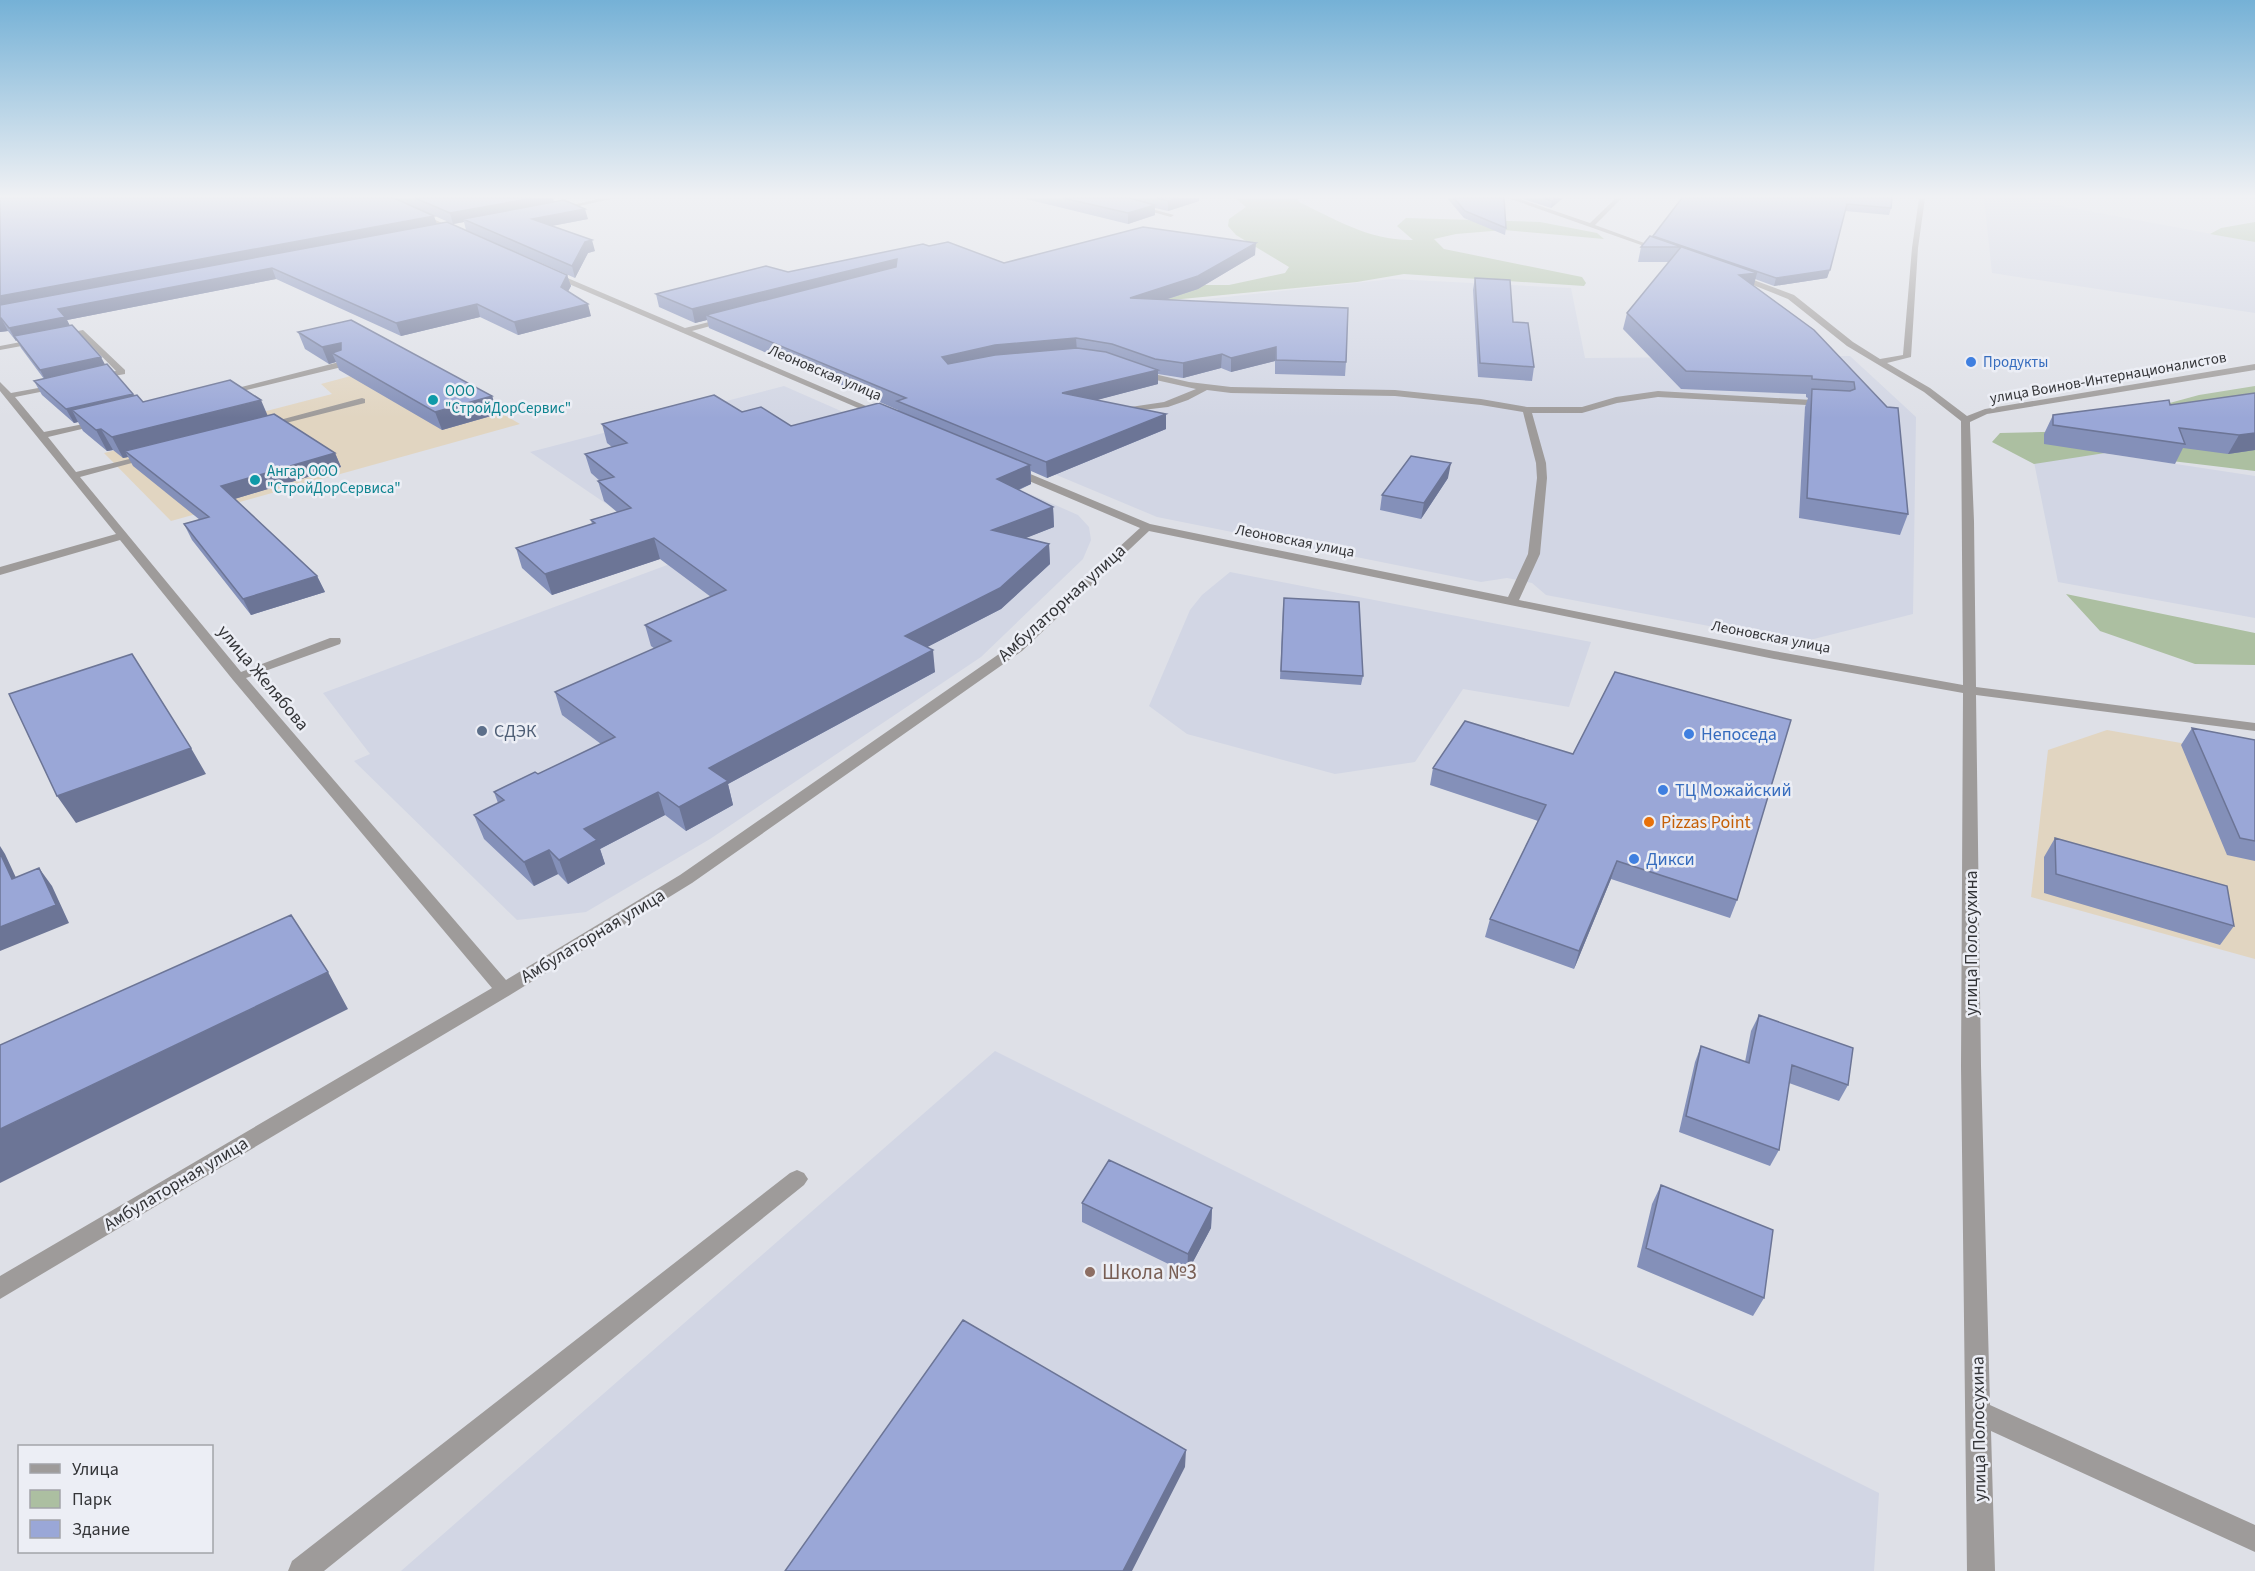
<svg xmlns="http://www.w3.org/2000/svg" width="2255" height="1571" viewBox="0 0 2255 1571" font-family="'Source Sans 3',sans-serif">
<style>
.commercial{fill:#e1d5c1}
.built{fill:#d2d6e4}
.green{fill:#acbfa1}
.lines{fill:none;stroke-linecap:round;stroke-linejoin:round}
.minor{fill:#9e9b9a;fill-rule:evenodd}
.wall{fill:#8490b9}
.shaded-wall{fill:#6c7596}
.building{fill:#9aa7d7;stroke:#6c7596;stroke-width:1.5}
.shop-dot{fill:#3f7fe0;stroke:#eceef5;stroke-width:2}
.culture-dot{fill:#0f9aa8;stroke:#eceef5;stroke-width:2}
.service-dot{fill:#5c6f8a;stroke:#eceef5;stroke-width:2}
.food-dot{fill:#e8710a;stroke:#eceef5;stroke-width:2}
.education-dot{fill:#8d6e63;stroke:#eceef5;stroke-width:2}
.labels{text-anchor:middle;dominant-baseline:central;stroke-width:5;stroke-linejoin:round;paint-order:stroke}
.far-shop-label{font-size:15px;fill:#366cbe;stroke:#eceef5;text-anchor:start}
.far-street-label{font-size:15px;fill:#343538;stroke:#eceef5}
.far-culture-label{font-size:15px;fill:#0d838f;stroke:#eceef5;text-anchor:start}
.street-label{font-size:18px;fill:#343538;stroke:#eceef5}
.service-label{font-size:18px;fill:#4e5e75;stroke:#eceef5;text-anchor:start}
.shop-label{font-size:18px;fill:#366cbe;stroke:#eceef5;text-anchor:start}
.food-label{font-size:18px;fill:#c56008;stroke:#eceef5;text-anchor:start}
.near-education-label{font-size:21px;fill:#785e54;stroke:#eceef5;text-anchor:start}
</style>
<rect width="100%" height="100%" fill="#dee0e7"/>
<path class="commercial" d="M410 360 520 424 171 521 104 453 332 394 321 384Z
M2107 730 2255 756V959L2031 897 2048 750Z"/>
<path class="built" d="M1984 198H2019L2255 242V313L1992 273Z
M1392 279 1571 288 1585 358 1850 356 1916 417 1913 614 1798 643 1546 595 1532 583 1507 578 1481 582 1157 517 813 373 975 324Z
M784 386 1078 515 1089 527 1091 540 1083 559 981 657 710 839 586 912 517 920 354 761 370 754 323 693 686 558 530 452Z
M2030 442 2255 476V618L2058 582Z
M1230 572 1591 642 1569 707 1463 689 1415 762 1335 774 1187 734 1149 706 1190 610 1202 595Z
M995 1051 1879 1493 1874 1571H401Z"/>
<path class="green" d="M1235 198H1298L1299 202C1336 220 1371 241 1413 240L1397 226 1406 218 1540 222 1597 233 1604 239 1504 230 1456 234 1434 239 1444 249 1582 277 1586 283 1584 286 1404 274 1357 282 1120 305 1182 285H1229L1285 273 1289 267 1236 235 1228 226 1229 219 1246 207Z
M2255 222V242L2210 234 2221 228Z
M2255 386V471L2105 453 2034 464 1992 442 2000 433 2081 431 2133 413 2199 395Z
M2066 594 2255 633V665L2195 664 2100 631Z"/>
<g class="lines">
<path class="minor" d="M381 198H389L461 232 456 233Z
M603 198H615L557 211 554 209Z
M1101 198H1111L1174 215 1171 217Z
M1508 198H1517L1590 223 1616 198H1622L1595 225 1666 251 1661 252Z
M1919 198H1925L1918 248 1911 357 1887 363 1930 388 1967 416 1985 409 2255 364V370L1987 414 1970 422V425L1974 521 1976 687 2255 723V731L1976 695 1981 1066 1990 1405 2255 1525V1552L1991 1431 1995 1571H1967L1961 1066 1963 693 1774 659 1149 531 1022 651 692 883 510 995 0 1299V1276L492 988 233 680 120 540 0 575V567L116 534 0 391V382L11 393 60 384V388L15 397 44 432 103 420V424L48 437 76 472 154 453V457L80 477 241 672 330 638H340L341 641 340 644 246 678 506 980 680 875 1012 645 1140 528 1008 472V468H1016L1150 524 1508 597 1528 554 1537 478 1536 463 1523 412 1481 405 1395 396 1231 393 1207 390 1188 400 1168 407 1117 413V409L1164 402 1196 389 1138 376 1137 374 1141 371 1189 382 1231 387 1395 390 1481 399 1527 407H1582L1616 397 1658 391 1829 401 1831 403 1826 406 1658 397 1617 403 1582 413H1532L1546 463 1547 478 1540 554 1519 600 1774 651 1963 685 1961 421 1924 392 1847 346 1788 299 1733 277 1740 275 1794 295 1853 342 1880 359 1903 355 1912 248Z
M551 271 685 328 729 317V321L692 331 887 415 879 417 548 275Z
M83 330 125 370V374L92 380V376L116 371 81 335 0 350V346Z
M343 361 347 364 346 366 222 396 218 393Z
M362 398 365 399V403L266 428 261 425Z
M797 1170 804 1173 808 1179 804 1185 324 1571H288L292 1561 790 1173Z"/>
</g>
<path class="wall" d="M0 198 437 224 567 275 571 286 568 291 591 316 518 335 480 317 401 336 276 279 67 320 70 326 104 364 133 394 134 396 143 402 268 415 335 453 341 467 234 499 317 576 325 592 251 615 192 540 184 524 200 520 133 466 128 457 123 458 113 450 107 451 83 431 78 422 74 423 42 395 34 381 44 379 21 348 17 340 16 341 8 331 0 332Z
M394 198H553L554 202 588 219 552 226 595 251 588 253 575 278 466 230 464 222 453 224Z
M1022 198H1199V201L1168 211 1155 208V215L1128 224Z
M1447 198H1504L1506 228 1505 235 1464 218Z
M1520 198H1563L1551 208Z
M1682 198H1892L1891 208 1889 215 1845 211 1827 278 1774 286 1755 279 1753 286 1887 407 1908 514 1900 535 1799 518 1805 407 1808 398 1806 397V394L1681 389 1623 329 1627 313 1669 262H1638L1641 247 1653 237Z
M929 246 1004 263 1255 255 1198 289 1165 300 1346 362 1345 376 1275 374V361L1231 372 1221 368 1183 378 1158 374V384L1096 400 1166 429 1047 478 1031 471V484L1019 490 1053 507 1054 527 1025 538 1049 544 1050 564 1001 609 927 647 935 672 728 784 733 805 686 831 665 815 600 849 605 864 568 884 558 874 534 886 484 839 474 815 498 803 494 792 538 774 601 744 562 715 555 692 655 649 651 646 645 625 711 597 660 559 552 595 522 568 516 548 592 524 591 520 617 512 604 501 598 481H600L591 473 585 454 612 447 607 443 602 424 742 412 791 426 898 411V410L709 328 707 320 695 323 659 307 656 294 788 272Z
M1475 278 1513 322 1534 367 1532 381 1478 377 1473 290Z
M298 332 492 396 498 414 442 430 339 370 336 362 329 364 305 349Z
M2255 393V450L2228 454 2183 448 2175 464 2044 444V434L2053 415 2170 405Z
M1448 478 1421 519 1380 510 1382 495Z
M1283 606 1363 676 1361 685 1280 679Z
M1465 721 1737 900 1730 918 1611 879 1574 969 1485 937 1490 919 1538 821 1430 785 1433 768Z
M2192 728 2255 740V861L2227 855 2181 745Z
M2055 838 2234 926 2220 945 2044 893V857Z
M1759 1015 1848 1085 1839 1101 1789 1083 1779 1150 1770 1166 1679 1132 1695 1062 1701 1046 1745 1062 1751 1031Z
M1661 1185 1764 1298 1753 1316 1637 1267 1652 1204Z
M1082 1203 1212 1208 1211 1228 1187 1273 1082 1222Z"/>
<path class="shaded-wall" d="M533 198H553L554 205 463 219 464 222 453 224 450 213Z
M1178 198H1199V201L1168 211V201Z
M1556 198H1563L1551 208 1552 201Z
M1155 205V215L1128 224V213Z
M585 209 588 219 535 229 532 219Z
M434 216 438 227 0 310V296Z
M592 240 595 251 588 253 575 278 572 266 585 242Z
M1256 243 1255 255 1198 289 1130 311V298Z
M897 259 898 271 706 315 707 320 695 323 692 309Z
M272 268 276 279 67 320 72 330 14 336 17 340 16 341 9 328 58 309Z
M1830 270 1827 278 1774 286 1776 278Z
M1757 273 1753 289 1739 275Z
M567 275 571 286 564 299 561 287Z
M477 304 480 317 401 336 396 323Z
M588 304 591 316 518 335 514 322Z
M0 318H1L8 331 0 332Z
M1076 338 1077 352 943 372 942 357 995 345Z
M341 343 346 361 332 353 336 362 329 364 322 347Z
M1276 347 1275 361 1231 372V358Z
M1222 354 1221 368 1183 378V363Z
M101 357 108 370 47 383 40 370Z
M1158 370V384L1063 409 1062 393Z
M133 394 140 407 72 410 78 422 74 423 66 409Z
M492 396 498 414 442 430 435 412Z
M261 400 270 421 125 451 128 457 123 458 112 437Z
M1166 414V429L1047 478 1046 462Z
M101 429 113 450 107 451 96 430Z
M2255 433V450L2228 454 2239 435Z
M335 453 341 467 228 501 221 486Z
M1451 463 1448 478 1421 519 1424 503Z
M1030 465 1031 484 999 498 997 479Z
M1053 507 1054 527 993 551 992 530Z
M654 538 660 559 552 595 545 574Z
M1049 544 1050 564 1001 609 908 657 905 636Z
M317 576 325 592 251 615 243 599Z
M933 650 935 672 728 784 733 805 686 831 679 807 709 768Z
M191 748 206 774 76 823 57 796Z
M658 792 665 815 600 849 605 864 568 884 559 860 584 829Z
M0 846 5 854 25 897 12 879 0 853Z
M549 850 558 874 534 886 524 862Z
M1617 861 1611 879 1574 969 1579 951Z
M39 868 52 886 69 923 0 951V927Z
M328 972 348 1009 0 1183V1129Z
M1212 1208 1211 1228 1187 1273 1188 1254Z
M1186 1450 1185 1467 1132 1571H1123Z"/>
<path class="building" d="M0 198H394L434 216 0 296Z
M415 198H533L450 213Z
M1063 198H1129L1155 205 1128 213Z
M1157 198H1178L1168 201Z
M1454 198H1504L1506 228 1465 211Z
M1543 198H1556L1552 201Z
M1682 198H1892L1891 208 1847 204 1830 270 1776 278 1653 236Z
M564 200 585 209 532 219 592 240 585 242 572 266 463 219Z
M447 222 567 275 561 287 588 304 514 322 477 304 396 323 272 268 58 309 65 317 9 328 1 318H0V305Z
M1143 227 1256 243 1198 276 1130 298 1348 308 1346 362 1276 360V347L1231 358 1222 354 1183 363 1155 359 1112 344 1076 338 995 345 942 357 948 364 995 355 1077 348 1106 352 1158 370 1062 393 1166 414 1046 462 897 401 906 398 706 315 896 267 897 259 692 309 656 294 766 266 788 272 923 244 929 246 948 242 1004 263Z
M1650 236 1757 273 1739 275 1814 330 1887 407 1898 408 1908 514 1807 498 1812 389 1850 391 1855 389 1854 382 1812 379V376L1686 371 1627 313 1681 247H1641Z
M1475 278 1510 280 1513 322 1528 323 1534 367 1480 363Z
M351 320 492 396 435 412 332 353 341 350V343L322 347 298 332Z
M72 325 101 357 40 370 14 336Z
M107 364 133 394 66 409 34 381Z
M230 380 261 400 112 437 101 429 96 430 72 410 137 395 143 402Z
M2255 393V433L2239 435 2179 428 2185 444 2053 425V415L2169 400 2170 405Z
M714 395 742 412 761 407 791 426 879 403 1030 465 997 479 1053 507 992 530 1049 544 1000 588 905 636 933 650 709 768 728 781 679 807 658 792 584 829 597 840 559 860 549 850 524 862 474 815 504 800 494 792 535 772 538 774 615 737 555 692 671 641 645 625 726 590 654 538 545 574 516 548 595 523 591 520 631 508 598 481 614 477 585 454 627 443 602 424Z
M274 414 335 453 221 486 317 576 243 599 184 524 209 517 125 451Z
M1411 456 1451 463 1424 503 1382 495Z
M1284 598 1359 602 1363 676 1281 671Z
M132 654 191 748 57 796 9 694Z
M1615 672 1791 720 1737 900 1617 861 1579 951 1490 919 1546 805 1433 768 1465 721 1573 754Z
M2192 728 2255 740V841L2240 838Z
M2055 838 2227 886 2234 926 2056 874Z
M0 853 12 879 39 868 56 905 0 927Z
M291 915 328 972 0 1129V1045Z
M1759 1015 1853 1048 1848 1085 1792 1065 1779 1150 1686 1116 1701 1046 1749 1063Z
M1109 1160 1212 1208 1188 1254 1082 1203Z
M1661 1185 1773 1230 1764 1298 1646 1248Z
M963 1320 1186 1450 1123 1571H785Z"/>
<linearGradient id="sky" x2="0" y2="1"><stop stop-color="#75b1d6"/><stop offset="0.47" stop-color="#f0f1f4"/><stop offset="1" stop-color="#f0f1f4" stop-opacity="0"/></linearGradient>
<rect width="2255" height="418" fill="url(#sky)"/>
<g class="shop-dot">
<circle cx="1971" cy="362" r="6"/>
<circle cx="1689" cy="734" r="6"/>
<circle cx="1663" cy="790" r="6"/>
<circle cx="1634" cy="859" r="6"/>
</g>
<g class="culture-dot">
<circle cx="433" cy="400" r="6"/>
<circle cx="255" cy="480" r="6"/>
</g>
<circle class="service-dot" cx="482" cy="731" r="6"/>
<circle class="food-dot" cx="1649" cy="822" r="6"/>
<circle class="education-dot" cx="1090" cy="1272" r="6"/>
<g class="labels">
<g class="far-shop-label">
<text x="1983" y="362">Продукты</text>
</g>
<g class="far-street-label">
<text transform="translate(825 373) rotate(23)">Леоновская улица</text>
<text transform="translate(2108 378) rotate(-10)">улица Воинов-Интернационалистов</text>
<text transform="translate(1295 541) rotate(11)">Леоновская улица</text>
<text transform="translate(1771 637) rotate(11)">Леоновская улица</text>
</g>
<g class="far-culture-label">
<text x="445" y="391">ООО<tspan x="445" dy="17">"СтройДорСервис"</tspan></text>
<text x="267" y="471">Ангар ООО<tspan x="267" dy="17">"СтройДорСервиса"</tspan></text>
</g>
<g class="street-label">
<text transform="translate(1062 603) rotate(-42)">Амбулаторная улица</text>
<text transform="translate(263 678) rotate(50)">улица Желябова</text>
<text transform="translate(593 936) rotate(-31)">Амбулаторная улица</text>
<text transform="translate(1971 943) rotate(-90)">улица Полосухина</text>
<text transform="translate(176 1184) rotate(-31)">Амбулаторная улица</text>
<text transform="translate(1979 1429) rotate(-91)">улица Полосухина</text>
</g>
<g class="service-label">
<text x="494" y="731">СДЭК</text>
</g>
<g class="shop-label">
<text x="1701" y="734">Непоседа</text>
<text x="1675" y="790">ТЦ Можайский</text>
<text x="1646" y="859">Дикси</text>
</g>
<g class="food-label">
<text x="1661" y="822">Pizzas Point</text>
</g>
<g class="near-education-label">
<text x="1102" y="1272">Школа №3</text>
</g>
</g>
<rect x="18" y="1445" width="195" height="108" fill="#eceef5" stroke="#a2a4a9" stroke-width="1.5"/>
<rect x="30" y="1464" width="30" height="9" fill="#9e9b9a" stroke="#a2a4a9" stroke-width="1.5"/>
<text x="72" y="1475" font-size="18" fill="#343538">Улица</text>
<rect x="30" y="1490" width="30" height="18" fill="#acbfa1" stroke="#a2a4a9" stroke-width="1.5"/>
<text x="72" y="1505" font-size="18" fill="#343538">Парк</text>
<rect x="30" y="1520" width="30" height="18" fill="#9aa7d7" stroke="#a2a4a9" stroke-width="1.5"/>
<text x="72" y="1535" font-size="18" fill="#343538">Здание</text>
</svg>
